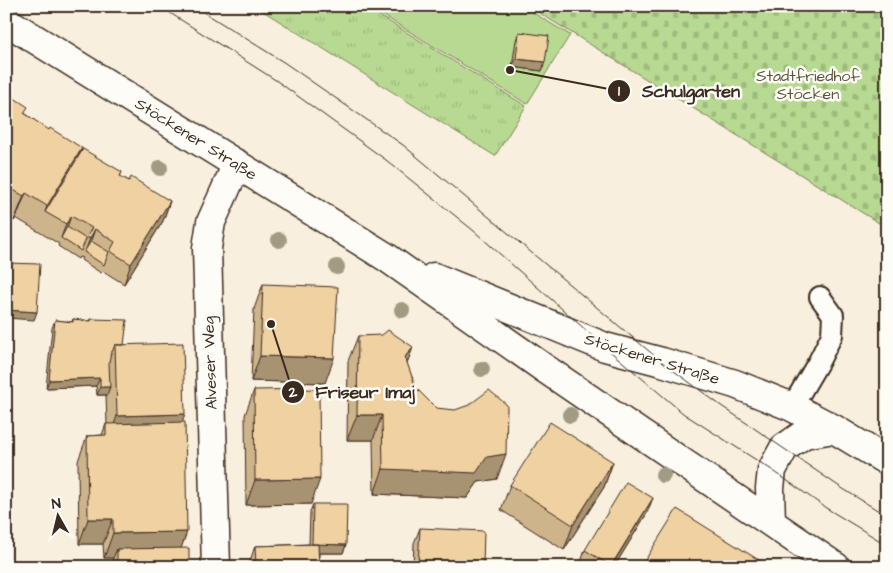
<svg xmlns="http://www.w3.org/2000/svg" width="893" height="573" viewBox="0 0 893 573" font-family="'Architects Daughter',sans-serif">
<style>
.grass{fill:url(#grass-tufts);stroke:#798258}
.cemetery{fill:url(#cemetery-stones);stroke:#798258}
.garden{fill:#b7d992;stroke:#798258}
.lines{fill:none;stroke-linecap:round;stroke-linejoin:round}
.lane-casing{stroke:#3b2a1e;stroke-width:24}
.street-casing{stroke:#3b2a1e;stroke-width:31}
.secondary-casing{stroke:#3b2a1e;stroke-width:31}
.lane{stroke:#fdfcf7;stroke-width:20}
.street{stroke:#fdfcf7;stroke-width:28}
.secondary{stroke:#fdfcf7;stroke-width:28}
.tram{stroke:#3b2a1e;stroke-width:1}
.tree{fill:#a29b84}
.wall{fill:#ceb48b;stroke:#3b2a1e}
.shaded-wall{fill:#a79271;stroke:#3b2a1e}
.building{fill:#efd1a2;stroke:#3b2a1e}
.labels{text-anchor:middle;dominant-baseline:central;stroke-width:5;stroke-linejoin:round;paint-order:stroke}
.park-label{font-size:16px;fill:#5a563b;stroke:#fdfcf7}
.street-label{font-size:16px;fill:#3b2a1e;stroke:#fdfcf7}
.leader{fill:none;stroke:#3b2a1e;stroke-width:2}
.callout-dot{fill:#3b2a1e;stroke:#fdfcf7;stroke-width:2}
.mark-label{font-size:15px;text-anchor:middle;font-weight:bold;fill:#fff}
.callout-label{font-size:18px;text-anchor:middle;font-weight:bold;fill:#3b2a1e;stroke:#fdfcf7;stroke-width:5;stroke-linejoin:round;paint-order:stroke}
</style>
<defs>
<pattern id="grass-tufts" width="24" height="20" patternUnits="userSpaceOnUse" patternTransform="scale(1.25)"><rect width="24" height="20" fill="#b7d992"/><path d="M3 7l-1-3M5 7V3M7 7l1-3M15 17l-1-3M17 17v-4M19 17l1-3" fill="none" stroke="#9eba7d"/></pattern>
<pattern id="cemetery-stones" width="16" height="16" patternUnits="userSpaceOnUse" patternTransform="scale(1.25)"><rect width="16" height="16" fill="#b7d992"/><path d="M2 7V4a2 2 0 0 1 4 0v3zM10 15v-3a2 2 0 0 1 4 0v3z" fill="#9eba7d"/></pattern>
</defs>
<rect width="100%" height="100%" fill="#f9efde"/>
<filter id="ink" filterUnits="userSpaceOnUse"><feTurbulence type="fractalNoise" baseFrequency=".02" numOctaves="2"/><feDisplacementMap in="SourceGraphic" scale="10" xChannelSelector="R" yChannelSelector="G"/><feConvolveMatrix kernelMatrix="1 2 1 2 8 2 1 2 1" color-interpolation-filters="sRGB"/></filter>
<g filter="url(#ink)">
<path class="grass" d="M255 6H364L526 106 495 156Z"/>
<path class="cemetery" d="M529 6H887V228L528 6Z"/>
<path class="garden" d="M368 6H522L570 35 527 104Z"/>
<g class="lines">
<defs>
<path id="lane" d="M792 407 819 361 832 335 833 315 820 297"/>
<path id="street" d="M216 567 207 248 211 222 237 164"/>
<path id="secondary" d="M6 21 386 257 544 368 836 567
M434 277 605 347 662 362 735 384 792 407 834 429 887 461
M771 522 770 488 772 470 784 448 804 434 834 429"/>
</defs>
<use href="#lane" class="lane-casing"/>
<use href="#street" class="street-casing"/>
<use href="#secondary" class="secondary-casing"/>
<use href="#lane" class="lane"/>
<use href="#street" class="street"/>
<use href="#secondary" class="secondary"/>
<path class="tram" d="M159 6 277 81 386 160 474 231 605 347 684 414 772 470 826 508 887 545
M194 6 285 63 403 145 662 362 720 405 840 487 887 516"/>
</g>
<g class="tree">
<circle cx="160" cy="168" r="8"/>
<circle cx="279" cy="240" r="8"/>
<circle cx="337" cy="267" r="8"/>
<circle cx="402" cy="310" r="8"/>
<circle cx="482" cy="369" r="8"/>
<circle cx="570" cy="415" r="8"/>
<circle cx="663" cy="475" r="8"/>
</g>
<path class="wall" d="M519 32 542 71 512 67 516 40Z
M6 96 26 114 80 154 122 172 120 176 129 181 170 201 163 221 124 284 103 271 101 273 81 260 82 258 79 257 78 259 58 246 59 244 16 218 14 221 6 216Z
M263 284 325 383 251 381 254 309Z
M73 319 91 321V319L124 345 182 422 181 548 189 567H110L113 558H104L103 544H79L78 461 87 436 102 435 106 424H107L106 395H97L96 386 46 388 52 328 55 320 72 322Z
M358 336 413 347 407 364 416 388 497 479 478 482 467 498 374 494 373 440H347L348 361Z
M254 390 311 504 246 505 245 415Z
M613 462 604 487 564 550 501 510 510 485Z
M313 504 346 545 343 553H319V567H250V561L255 546 309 544 310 512Z
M647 513 614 567H583L580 565 585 550Z
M420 528 483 567H413L414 543Z"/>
<path class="shaded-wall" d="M516 59 545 62 542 71 512 67Z
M82 148 73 173 45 212 47 206Z
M26 193 16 218 14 221 24 196Z
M170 201 163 221 124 284 131 264Z
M71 216 64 236 61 238 66 224Z
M95 229 88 249 85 252 90 238Z
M6 310 37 312 34 320 6 318Z
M413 347 404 372 405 357Z
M260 356 334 358 325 383 251 381Z
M100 378 96 386 46 388 49 380Z
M100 387H110L107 395H97Z
M185 414 176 439 108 441 117 416Z
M357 415H382L373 440H347Z
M506 454 497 479 478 482 467 498 374 494 383 469Z
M613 462 604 487 564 550 573 525Z
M320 479 311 504 246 505 255 480Z
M653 498 647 513 614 567H611Z
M88 519H113L103 544H79Z
M187 532 178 557 117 549 113 558H104L113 533Z
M312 544 346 545 343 553H309Z"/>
<path class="building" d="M519 32 549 36 545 62 516 59Z
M8 94 28 107 24 113 49 130 50 128 82 148 47 206 26 193 24 196 6 186V96Z
M83 149 122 172 120 176 129 181 131 177 170 201 131 264 110 251 115 242 95 229 90 238H86L92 228 71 216 66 224 45 212Z
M67 227 86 239 81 251 61 238Z
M91 241 109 252 104 265 84 252Z
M6 263 40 264 37 312 6 310Z
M263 284 338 287 334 358 260 356Z
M73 319 91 321V319L127 320 124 345H115L112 352H111L109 362 110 387H100V378L49 380 55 320 73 322Z
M388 330 413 347 405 357 416 388 436 408 455 410 469 405 489 390 507 405 506 454 487 457 476 473 383 469 382 415H357L358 336 382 335Z
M183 343 185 414 117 416 115 345Z
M319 389 320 479 255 480 254 390Z
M185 422 187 532 113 533V519H88L87 436 106 435V424Z
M550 422 613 462 573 525 510 485Z
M626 482 653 498 611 566 585 550Z
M313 504H347L346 545 312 544Z
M677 509 770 567H644L642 565Z
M420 528 484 531 483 567H418Z
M318 544 319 567H256L255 546Z
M189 548V567H117V549Z"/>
</g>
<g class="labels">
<g class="park-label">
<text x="808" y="76">Stadtfriedhof<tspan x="808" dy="18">Stöcken</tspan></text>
</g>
<g class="street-label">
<text transform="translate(196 139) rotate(32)">Stöckener Straße</text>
<text transform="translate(652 359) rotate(17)">Stöckener Straße</text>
<text transform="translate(210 363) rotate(-92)">Alveser Weg</text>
</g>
</g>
<path class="leader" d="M510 70L619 91M271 324L293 392"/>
<g class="callout-dot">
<circle cx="510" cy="70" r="5"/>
<circle cx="271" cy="324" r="5"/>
<circle cx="619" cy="91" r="12"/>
<circle cx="293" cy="392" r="12"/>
</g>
<g class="mark-label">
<text x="619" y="96">1</text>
<text x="293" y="397">2</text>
</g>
<g class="callout-label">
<text x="691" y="97">Schulgarten</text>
<text x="365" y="398">Friseur Imaj</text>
</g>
<rect width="893" height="573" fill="none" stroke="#fdfcf7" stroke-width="25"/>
<rect x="12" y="12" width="868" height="548" fill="none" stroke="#3b2a1e" stroke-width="2" filter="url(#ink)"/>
<g transform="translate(58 516) rotate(352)" stroke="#fdfcf7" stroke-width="4" paint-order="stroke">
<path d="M0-4L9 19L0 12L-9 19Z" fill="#3b2a1e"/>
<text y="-8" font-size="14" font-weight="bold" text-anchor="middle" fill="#3b2a1e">N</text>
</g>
</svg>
